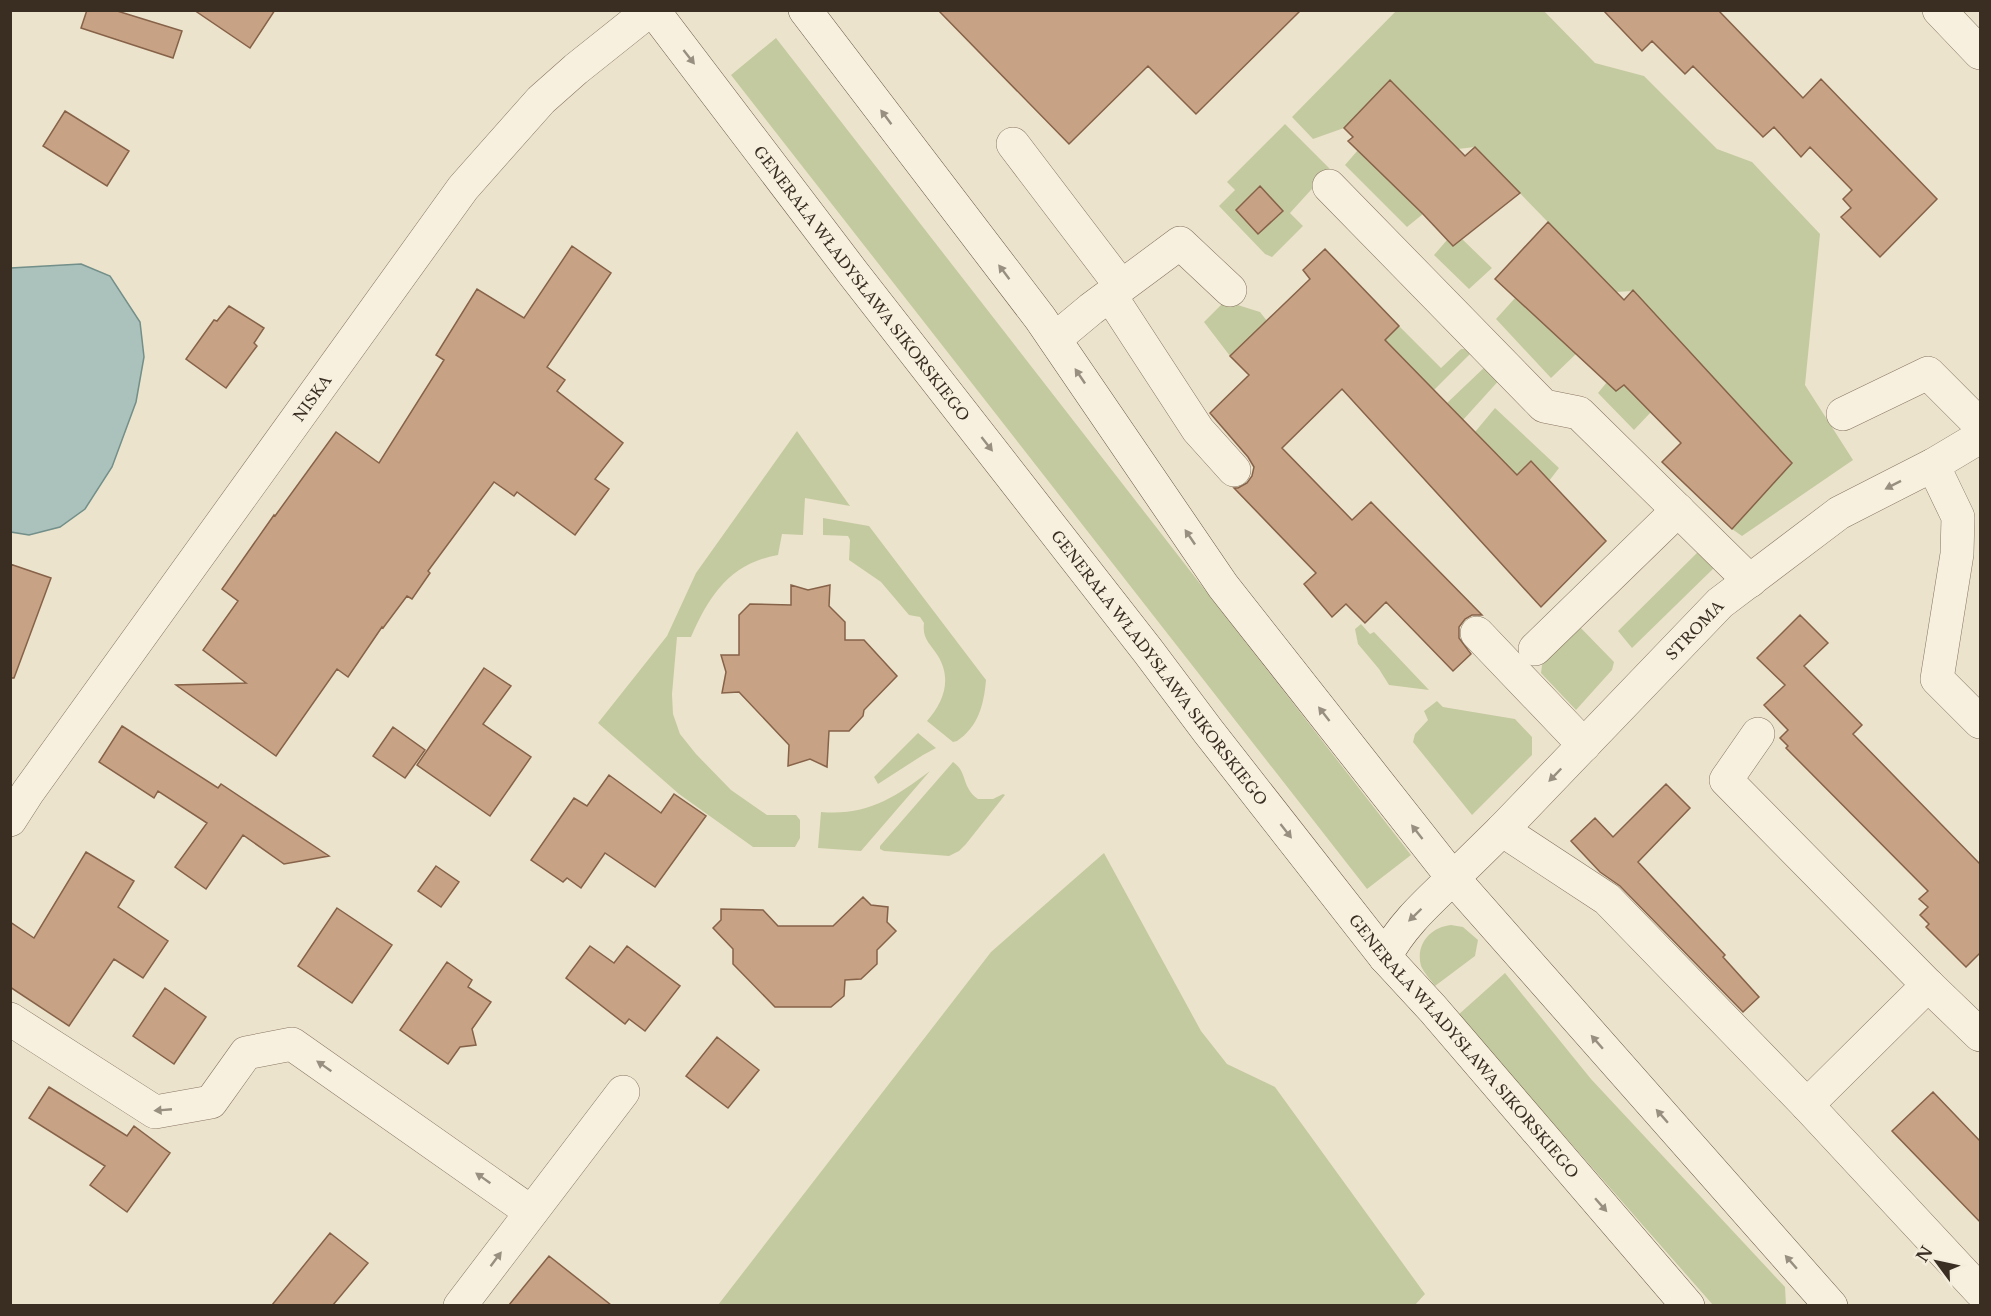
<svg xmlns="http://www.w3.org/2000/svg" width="1991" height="1316" viewBox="0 0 1991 1316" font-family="'Libre Baskerville',serif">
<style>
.green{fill:#c4caa0}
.water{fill:#abc1bb;stroke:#728f89;stroke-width:1.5}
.building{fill:#c7a285;stroke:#866248;stroke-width:1.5}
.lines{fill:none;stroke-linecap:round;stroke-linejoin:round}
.minor-casing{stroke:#887661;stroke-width:34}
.secondary-casing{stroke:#6a5843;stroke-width:34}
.minor{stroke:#f7f0df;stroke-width:33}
.secondary{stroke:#f7f0df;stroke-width:33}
.oneway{fill:#988f81}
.labels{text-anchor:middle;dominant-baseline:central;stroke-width:5;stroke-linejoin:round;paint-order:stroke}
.street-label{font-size:15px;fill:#3a2e23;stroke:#f4eddb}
</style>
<rect width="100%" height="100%" fill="#ece3cc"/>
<path class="green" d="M1396 11H1544L1595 63 1644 76 1717 149 1752 162 1820 234 1805 385 1853 460 1742 536 1732 529 1792 462 1633 291 1616 292 1475 147 1458 149 1390 80 1344 128 1313 139 1292 117Z
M776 38 1411 855 1367 889 731 75Z
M1285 124 1330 169 1290 213 1303 226 1272 257 1265 254 1219 206 1235 190 1227 182Z
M1358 150 1423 214 1407 227 1345 165Z
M1462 239 1492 268 1469 289 1434 255 1447 240 1453 246Z
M1515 298 1576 354 1551 378 1496 319Z
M1225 301 1260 312 1267 321 1230 356 1204 322Z
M1399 326 1441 368 1461 349H1475L1434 390 1385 340Z
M1489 363 1502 377 1463 420 1447 403Z
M1607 382 1624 385 1651 412 1634 430 1598 393Z
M1495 408 1559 468 1549 481 1531 462 1517 475 1475 432Z
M797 431 850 506 805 498 803 535 782 534 778 555C730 563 709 596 691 637H677L672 694 673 714 680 734 696 754 731 790 767 815H796L800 820V838L795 847H753L679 794 598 723 667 636 696 573Z
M823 518 869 526 986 680C984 705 978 727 957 741L953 742 927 721C944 702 952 679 938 656 930 643 922 639 924 623L920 617 909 615 881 582 849 560 850 540 848 536 823 535Z
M1703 547 1717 565 1632 648 1618 631Z
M1361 624 1370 634 1374 632 1429 690 1389 685 1379 669 1358 644 1355 629Z
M1577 624 1614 662 1612 670 1576 710 1541 673 1543 658Z
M1437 701 1443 707 1515 719 1532 737V755L1472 815 1413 742 1415 734 1428 720 1424 711Z
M918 733 936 748 923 755 878 784 874 777Z
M953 762C968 772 961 787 978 799H993L1003 794 1005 795 966 844 959 851 949 856 884 851 880 849V846Z
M930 771 861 851 818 848 821 812C867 816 894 798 930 771Z
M1104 853 1201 1031 1227 1064 1275 1087 1425 1294 1414 1306 718 1305 991 952Z
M1451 925 1463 927 1478 940 1475 956 1435 986C1431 980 1424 973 1421 966 1415 944 1431 927 1451 925Z
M1505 973 1591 1079 1785 1287 1786 1305H1713L1458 1015Z"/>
<path class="water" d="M81 264 110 276 140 322 144 357 136 402 112 467 85 509 60 527 29 535 11 532V268Z"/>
<path class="building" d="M87 10H114L182 31 173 58 81 28Z
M194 10H275L250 48Z
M938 10H1301L1196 114 1148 66 1069 144Z
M1603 10H1718L1803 98 1821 79 1937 199 1880 257 1841 217 1851 208 1843 199 1852 190 1810 147 1801 157 1774 127 1763 137 1693 66 1685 74 1652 41 1642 51Z
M1390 80 1465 156 1475 147 1520 193 1453 246 1423 214 1348 141 1353 137 1344 128Z
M65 111 129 151 107 186 43 146Z
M1260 186 1283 211 1258 234 1236 210Z
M1548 222 1624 300 1633 290 1792 463 1732 529 1662 462 1681 443 1624 385 1616 391 1495 279Z
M572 246 611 273 547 367 565 380 557 391 623 443 595 479 609 489 575 535 517 492 514 496 494 482 428 571 430 573 412 599 407 596 383 628 382 627 348 677 337 669 276 756 176 685 246 683 203 650 238 601 222 589 274 515 275 516 336 432 379 463 444 360 436 355 477 289 524 318Z
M1325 249 1399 326 1385 340 1517 475 1531 461 1606 541 1541 607 1342 389 1282 448 1352 520 1371 502 1482 615H1472L1465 619 1459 627V638L1471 654 1453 671 1386 602 1365 623 1346 604 1332 617 1304 584 1316 573 1234 488H1238L1247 483 1252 476 1254 467 1248 457 1210 413 1249 375 1230 356 1310 279 1303 270Z
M229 306 264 328 254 343 257 346 226 388 186 359 214 320 217 321Z
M10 564 51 578 14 678H10Z
M791 585 808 590 830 585 829 606 845 622V640H864L897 676 864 710 863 716 849 731H829L827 767 810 759 788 766 789 745 739 692 722 693 726 672 721 655H739V615L750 604 791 605Z
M1800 615 1828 643 1804 666 1862 725 1853 734 1980 864V953L1966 967 1926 927 1929 924 1920 915 1928 907 1919 899 1928 891 1786 748 1788 746 1780 738 1788 730 1764 705 1785 685 1757 658Z
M484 668 511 686 483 724 531 757 490 816 417 765Z
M122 726 218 788 221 784 329 856 284 864 243 835 206 889 175 867 207 823 158 791 154 798 99 762Z
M393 727 425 750 405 778 373 756Z
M609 775 661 813 674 794 706 816 655 887 605 853 581 888 567 878 563 882 531 860 574 798 587 806Z
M1666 784 1690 808 1638 862 1725 955 1723 957 1759 997 1743 1012 1620 886 1600 872 1571 841 1595 818 1613 837Z
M86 852 134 881 118 907 168 941 143 978 114 959 69 1026 10 987V922L34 938Z
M436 866 459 882 441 907 418 891Z
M863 897 871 905 888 907 887 922 896 931 877 950V964L861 979 845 980 844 996 831 1007H775L733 964V949L713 928 721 920V909L763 910 778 926H833Z
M337 908 392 945 352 1003 298 966Z
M590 946 614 963 627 946 680 986 645 1031 629 1019 625 1024 566 978Z
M447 962 472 980 468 987 491 1002 472 1029 476 1045 460 1047 448 1064 400 1030Z
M165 988 206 1017 174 1064 133 1036Z
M717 1037 759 1070 728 1108 686 1076Z
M49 1087 127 1136 134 1126 170 1153 127 1212 90 1185 105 1166 29 1118Z
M1933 1092 1980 1141V1222L1892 1131Z
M330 1233 368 1263 333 1305H272Z
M549 1256 611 1305H509Z"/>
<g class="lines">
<defs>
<g id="minor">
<path d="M1939 10 1980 53"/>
<path d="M1013 144 1121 286"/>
<path d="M1329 186 1544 406 1579 413 1750 581"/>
<path d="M1110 295 1198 430 1234 470"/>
<path d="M1055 339 1091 309 1180 243 1230 290"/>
<path d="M1843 414 1928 373 1980 425"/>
<path d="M1933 465 1958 517 1957 554 1937 679 1980 722"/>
<path d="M1477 633 1584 745"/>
<path d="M1535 649 1678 510"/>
<path d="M1758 734 1726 780 1928 985 1807 1105"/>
<path id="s1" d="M10 820 28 792 463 188 541 100 576 69 650 10"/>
<path d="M1502 830 1607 899 1807 1105 1980 1291"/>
<path id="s2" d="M1453 878 1502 830 1720 603 1839 513 1933 465 1980 437"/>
<path d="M1928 985 1980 1035"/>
<path d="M10 1019 155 1112 211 1102 246 1053 292 1044 531 1212"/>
<path d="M460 1306 623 1092"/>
</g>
<g id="secondary">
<path id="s3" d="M653 10 853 273 1148 651 1208 731 1385 957 1433 1009 1688 1306"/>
<path d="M805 10 1040 318 1223 586 1453 878 1831 1306"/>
<path d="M1385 957C1402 925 1427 903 1453 878"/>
</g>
</defs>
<use href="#minor" class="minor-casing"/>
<use href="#secondary" class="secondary-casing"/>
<use href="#minor" class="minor"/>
<use href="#secondary" class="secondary"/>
</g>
<defs><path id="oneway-solid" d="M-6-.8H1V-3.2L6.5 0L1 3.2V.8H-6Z" transform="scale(1.5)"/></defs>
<g class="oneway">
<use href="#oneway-solid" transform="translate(689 57) rotate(52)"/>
<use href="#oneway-solid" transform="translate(886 117) rotate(-127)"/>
<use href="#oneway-solid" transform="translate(1004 272) rotate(-127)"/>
<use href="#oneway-solid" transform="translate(1080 376) rotate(-124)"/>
<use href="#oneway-solid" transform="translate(987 444) rotate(52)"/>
<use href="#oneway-solid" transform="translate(1893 485) rotate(153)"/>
<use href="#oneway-solid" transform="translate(1190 537) rotate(-124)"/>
<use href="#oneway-solid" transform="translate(1324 714) rotate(-128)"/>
<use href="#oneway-solid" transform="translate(1555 775) rotate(134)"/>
<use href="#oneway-solid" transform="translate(1286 831) rotate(52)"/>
<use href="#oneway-solid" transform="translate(1417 832) rotate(-128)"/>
<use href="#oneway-solid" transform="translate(1415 915) rotate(136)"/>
<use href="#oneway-solid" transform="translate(1597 1042) rotate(-131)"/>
<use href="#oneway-solid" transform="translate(324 1066) rotate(-145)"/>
<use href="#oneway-solid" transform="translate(163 1110) rotate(175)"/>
<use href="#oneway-solid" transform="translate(1662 1116) rotate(-131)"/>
<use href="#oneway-solid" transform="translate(483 1178) rotate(-145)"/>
<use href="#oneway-solid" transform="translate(1601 1205) rotate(49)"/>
<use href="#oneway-solid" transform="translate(496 1259) rotate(-53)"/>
<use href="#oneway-solid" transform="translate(1791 1262) rotate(-131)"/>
</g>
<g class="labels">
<g class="street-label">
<text stroke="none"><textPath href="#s3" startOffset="344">GENERAŁA WŁADYSŁAWA SIKORSKIEGO</textPath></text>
<text stroke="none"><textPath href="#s1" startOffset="519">NISKA</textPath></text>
<text stroke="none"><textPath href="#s2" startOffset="346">STROMA</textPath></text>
<text stroke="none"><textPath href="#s3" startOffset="830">GENERAŁA WŁADYSŁAWA SIKORSKIEGO</textPath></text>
<text stroke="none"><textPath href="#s3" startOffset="1316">GENERAŁA WŁADYSŁAWA SIKORSKIEGO</textPath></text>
</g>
</g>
<rect width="1991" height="1316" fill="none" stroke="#3a2e23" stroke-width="24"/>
<g transform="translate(1937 1262) rotate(303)" stroke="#f4eddb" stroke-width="4.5" paint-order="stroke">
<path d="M0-4.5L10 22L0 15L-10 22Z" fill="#3a2e23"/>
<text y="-9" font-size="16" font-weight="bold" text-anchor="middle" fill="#3a2e23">N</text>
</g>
</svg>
